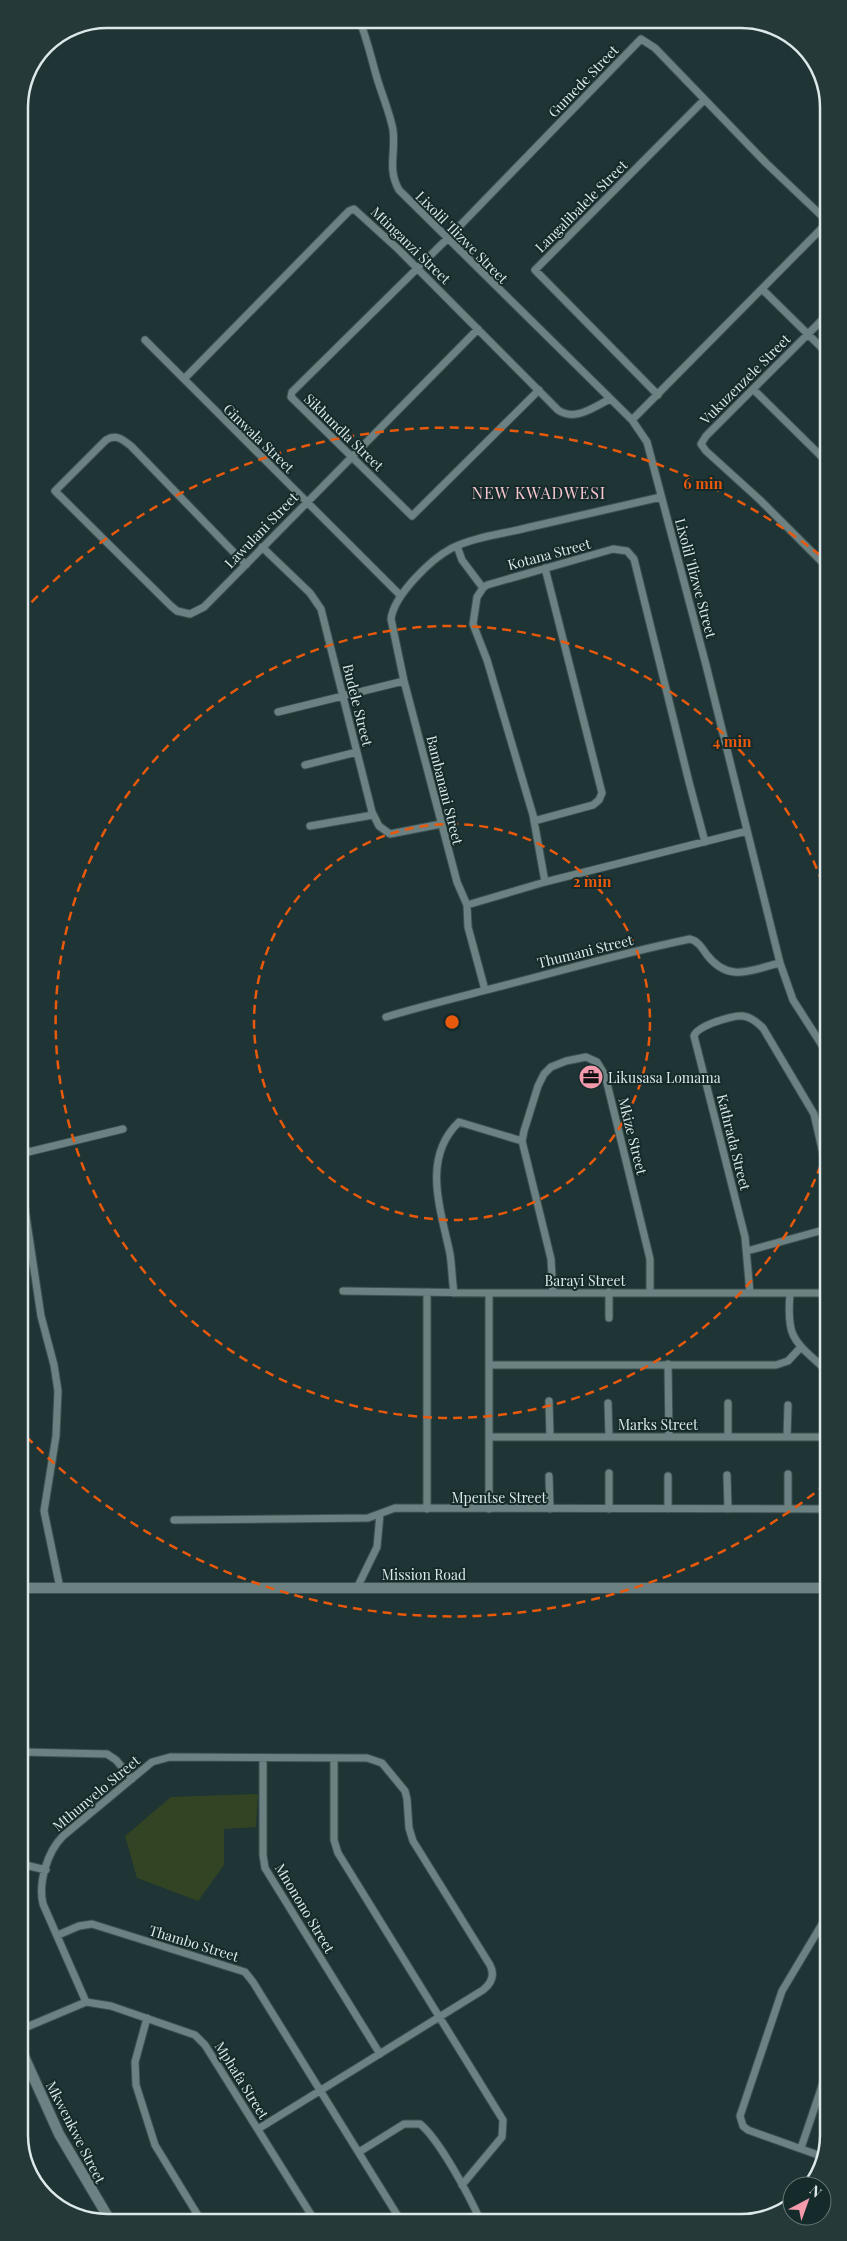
<svg xmlns="http://www.w3.org/2000/svg" width="847" height="2241" viewBox="0 0 847 2241" font-family="'Playfair Display',serif">
<style>
.green{fill:#324423}
.lines{fill:none;stroke-linecap:round;stroke-linejoin:round}
.street-casing{stroke:#3e5051;stroke-width:9}
.secondary-casing{stroke:#3e5051;stroke-width:12}
.street{stroke:#6b8182;stroke-width:7}
.secondary{stroke:#6b8182;stroke-width:10}
.ring{fill:none;stroke:#e8590c;stroke-width:2.5;stroke-dasharray:9 6}
.labels{text-anchor:middle;dominant-baseline:central;stroke-width:4;stroke-linejoin:round;paint-order:stroke}
.street-label{font-size:14px;fill:#dce8e9;stroke:#152a2a}
.poi-label{font-size:14px;fill:#dce8e9;stroke:#152a2a;text-anchor:start}
.quarter-label{font-size:16px;letter-spacing:1px;fill:#fac6cf;stroke:#152a2a}
.rim{fill:none;stroke:#dce8e9;stroke-width:2.5}
.centre{fill:#e8590c;stroke:#152a2a;stroke-width:2.5}
.ring-label{font-size:15px;text-anchor:middle;font-weight:bold;fill:#e8590c;stroke:#152a2a;stroke-width:4;stroke-linejoin:round;paint-order:stroke}
</style>
<rect width="100%" height="100%" fill="#1f3435"/>
<path class="green" d="M258 1794 256 1827 224 1829V1865L198 1901 137 1878 125 1836 171 1797Z"/>
<g class="lines">
<defs>
<path id="street" d="M359 19C367 38 371 58 377 78 382 95 390 113 393 130 396 153 387 169 399 190L632 420 647 442 706 665 780 963 793 1000 827 1053
M762 289 826 352
M826 316 706 436 701 444 706 451 760 500 826 566
M145 340 400 595
M184 379 349 211 354 209 398 249 558 410C575 422 594 407 610 399
M753 389 826 461
M539 390 412 516 291 397 292 392 447 239 641 39 655 48 766 163 825 219
M658 395 535 270 704 100
M632 420 825 225
M457 546 462 560 483 588
M262 547 310 593 321 609 372 812 379 826 390 834 441 824
M246 565 131 446C122 439 116 434 106 440L55 491 171 606 177 611 190 614 204 607 478 329
M278 712 404 681
M305 765 357 752
M534 821 593 805 599 800 602 793 545 568
M310 826 373 815
M545 882 533 815 487 660 473 624 477 597 483 588 487 585 613 549 627 551 634 559 689 782 705 842
M467 905 545 882 747 831
M485 990 468 927 467 905 457 882 404 681 391 619C394 595 431 559 452 548 474 537 503 534 526 528 571 518 616 507 661 497
M386 1017C419 1007 452 999 486 990 554 973 621 953 690 939 698 941 702 948 707 955 729 983 750 970 780 963
M20 1154 123 1129
M20 1176 41 1316 54 1365 58 1391 56 1436 44 1511 60 1588
M747 1251 827 1229
M343 1291 489 1293H827
M427 1292V1509
M609 1292V1318
M454 1293C452 1280 452 1267 450 1254 441 1210 421 1158 459 1122L522 1141
M489 1293V1509
M553 1293 551 1259 525 1153 522 1141 524 1131 538 1086 544 1074 551 1067 566 1061 586 1057 597 1062 605 1075 650 1259V1292
M750 1293 745 1237 694 1036C697 1026 732 1015 743 1016 751 1017 757 1022 763 1028L814 1114 827 1171
M790 1294C786 1340 795 1341 827 1371
M668 1364 669 1436
M489 1365H776L788 1361 801 1347
M549 1401 550 1436
M608 1403 609 1436
M490 1437H827
M728 1437V1403
M787 1437 788 1405
M609 1473V1509
M788 1474V1508
M727 1475 728 1509
M549 1476 550 1509
M668 1476V1509
M174 1520 368 1518 395 1508 827 1509
M357 1588 377 1547 380 1514
M21 1752 107 1754 116 1760 132 1779
M263 1758V1855L265 1868 380 2054
M334 1758V1840L338 1853 503 2120 502 2137 462 2185
M21 1864 46 1870
M58 1935 79 1926 92 1924 245 1972 253 1982 401 2221
M86 2002 43 1904C38 1883 47 1852 63 1836L152 1762 170 1757 367 1758 382 1763 405 1791 407 1799 409 1828 413 1841 490 1965C495 1975 492 1983 483 1990L258 2129
M147 2018 135 2062 136 2085 155 2145 202 2222
M22 2029 86 2002 111 2006 195 2035 205 2045 315 2221
M801 2148 828 2068
M359 2152 404 2124H420C439 2139 470 2197 480 2220
M821 2156 748 2130 743 2126 740 2116 782 1991 828 1914"/>
<path id="secondary" d="M21 1588H827
M22 2052 59 2134 111 2222"/>
</defs>
<use href="#street" class="street-casing"/>
<use href="#secondary" class="secondary-casing"/>
<use href="#street" class="street"/>
<use href="#secondary" class="secondary"/>
</g>
<g class="ring">
<circle cx="452" cy="1022" r="198"/>
<path d="M826 1151A396 396 0 1 1 825 890"/>
<path d="M826 1484A594 594 0 0 1 21 1431M21 613A594 594 0 0 1 826 560"/>
</g>
<defs>
<symbol id="office-disc" viewBox="-11 -11 22 22"><circle r="9.5" fill="#f39aac" stroke="#152a2a"/><path d="M-6-3h4V-5.5h4V-3h4V5H-6ZM-1-4.5V-3h2v-1.5ZM-6 0V1H6V0Z" fill="#111"/></symbol>
</defs>
<g fill-rule="evenodd">
<use href="#office-disc" x="577" y="1063" width="28" height="28"/>
</g>
<g class="labels">
<g class="street-label">
<text transform="translate(583 81) rotate(-46)">Gumede Street</text>
<text transform="translate(581 206) rotate(-45)">Langalibalele Street</text>
<text transform="translate(462 237) rotate(45)">Lixolil 'Ilizwe Street</text>
<text transform="translate(411 245) rotate(44)">Mtinganzi Street</text>
<text transform="translate(745 379) rotate(-45)">Vukuzenzele Street</text>
<text transform="translate(344 432) rotate(44)">Sikhundla Street</text>
<text transform="translate(259 438) rotate(44)">Ginwala Street</text>
<text transform="translate(261 530) rotate(-46)">Lawulani Street</text>
<text transform="translate(549 554) rotate(-15)">Kotana Street</text>
<text transform="translate(696 578) rotate(75)">Lixolil 'Ilizwe Street</text>
<text transform="translate(358 705) rotate(76)">Budele Street</text>
<text transform="translate(445 790) rotate(76)">Bambanani Street</text>
<text transform="translate(585 951) rotate(-14)">Thumani Street</text>
<text transform="translate(633 1136) rotate(76)">Mkize Street</text>
<text transform="translate(734 1142) rotate(76)">Kathrada Street</text>
<text x="585" y="1280">Barayi Street</text>
<text x="658" y="1424">Marks Street</text>
<text x="499" y="1497">Mpentse Street</text>
<text x="424" y="1574">Mission Road</text>
<text transform="translate(96 1793) rotate(-40)">Mthunyelo Street</text>
<text transform="translate(305 1908) rotate(59)">Mnonono Street</text>
<text transform="translate(194 1943) rotate(17)">Thambo Street</text>
<text transform="translate(242 2080) rotate(58)">Mphafa Street</text>
<text transform="translate(76 2132) rotate(63)">Mkwenkwe Street</text>
</g>
<g class="poi-label">
<text x="608" y="1077">Likusasa Lomama</text>
</g>
<g class="quarter-label">
<text x="539" y="492">NEW KWADWESI</text>
</g>
</g>
<path d="M0 0H847V2241H0ZM107 28H741A79 79 0 0 1 820 107V2135A79 79 0 0 1 741 2214H107A79 79 0 0 1 28 2135V107A79 79 0 0 1 107 28Z" fill="#253939" fill-rule="evenodd"/>
<path class="rim" d="M107 28H741A79 79 0 0 1 820 107V2135A79 79 0 0 1 741 2214H107A79 79 0 0 1 28 2135V107A79 79 0 0 1 107 28Z"/>
<circle cx="452" cy="1022" r="8" class="centre"/>
<g class="ring-label">
<text x="703" y="489">6 min</text>
<text x="732" y="747">4 min</text>
<text x="592" y="887">2 min</text>
</g>
<g transform="translate(807 2201) rotate(41)"><circle r="24" fill="#152a2a" stroke="#657676"/>
<path d="M0-4L9 19L0 12L-9 19Z" fill="#f39aac"/>
<text y="-8" font-size="14" font-weight="bold" text-anchor="middle" fill="#dce8e9">N</text>
</g>
</svg>
